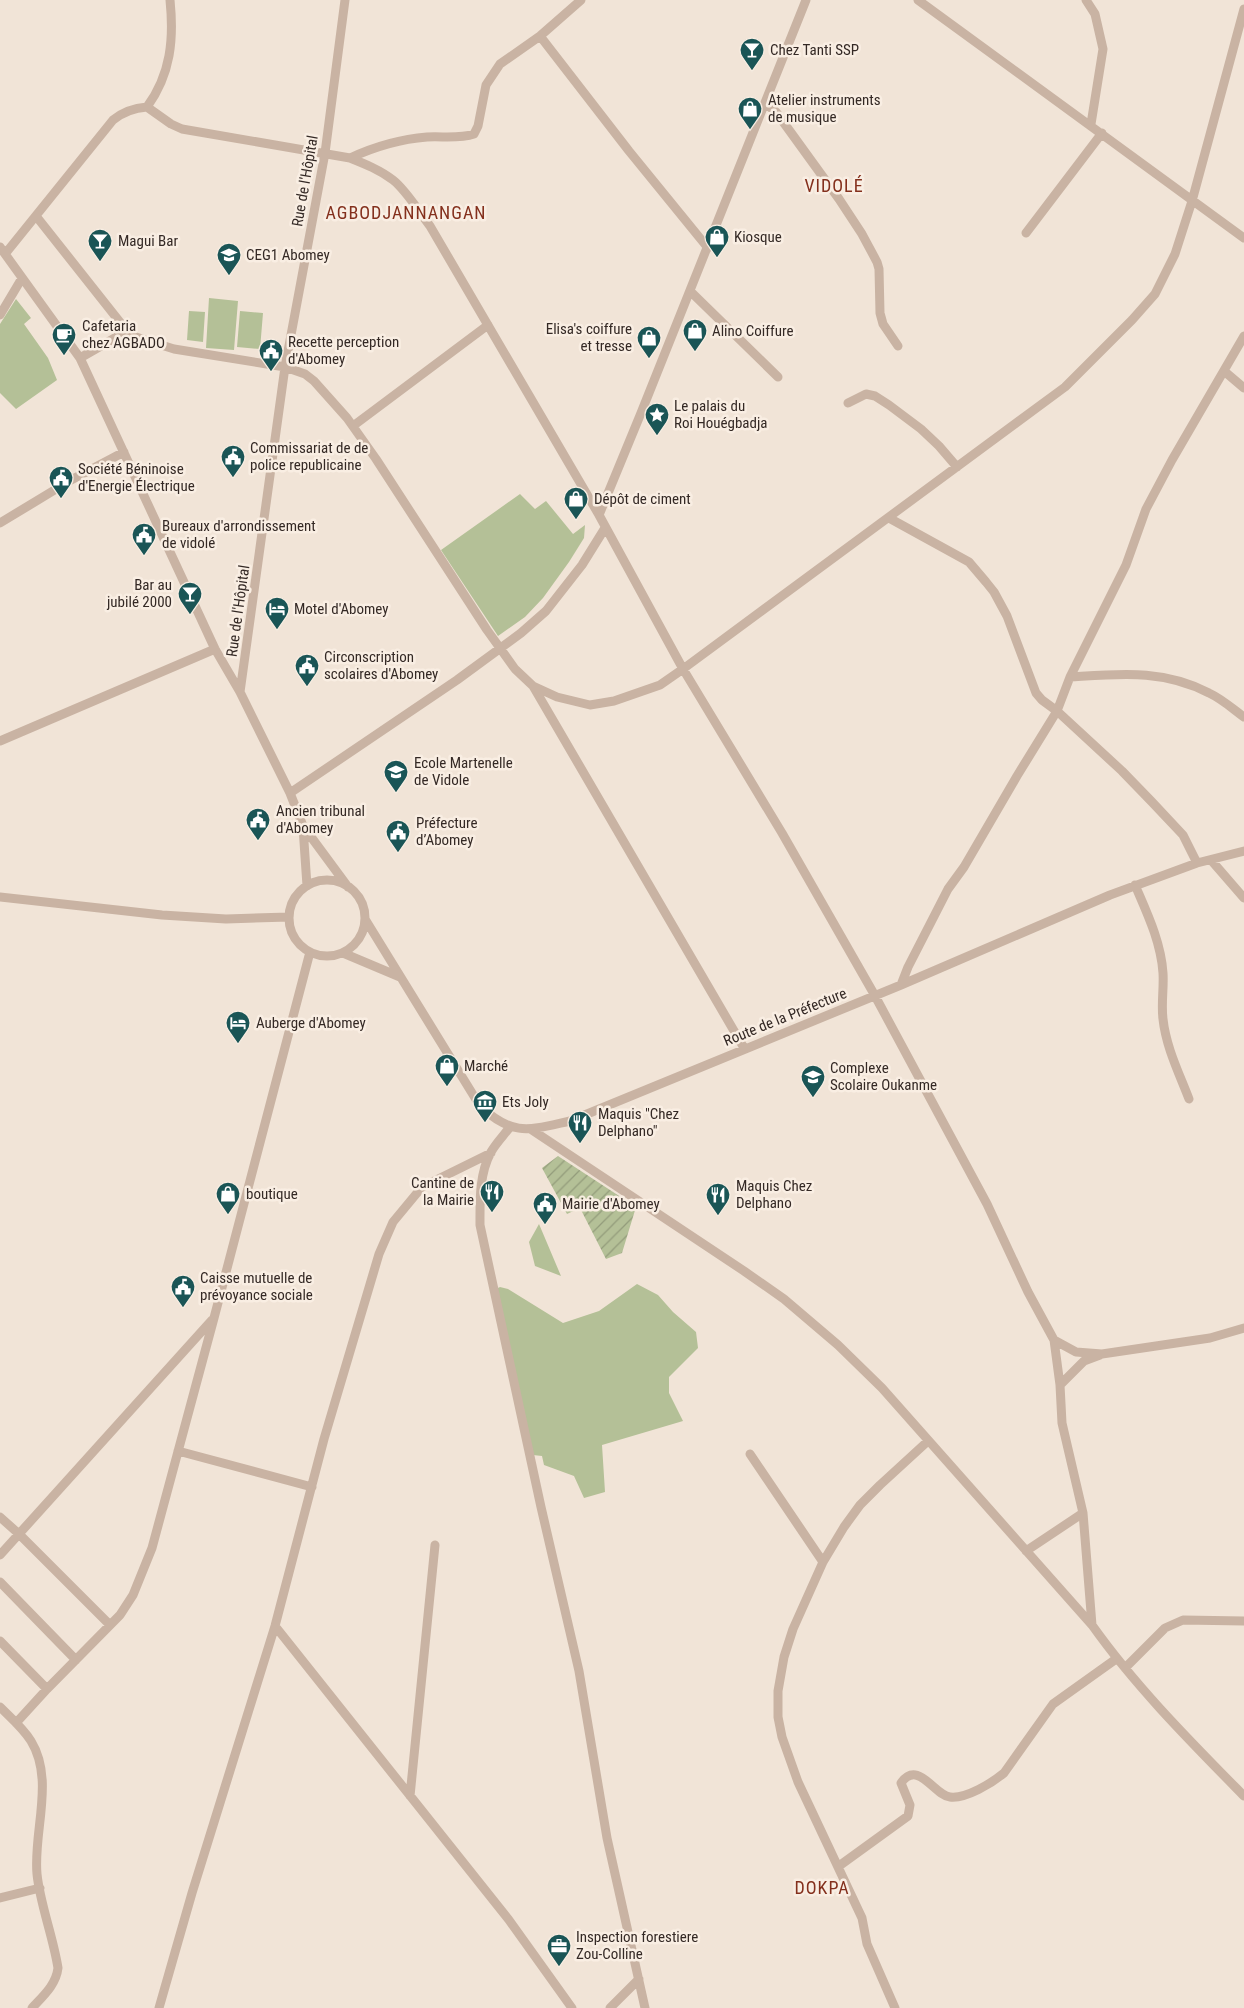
<svg xmlns="http://www.w3.org/2000/svg" width="1244" height="2008" viewBox="0 0 1244 2008" font-family="'Roboto Condensed',sans-serif">
<style>
.grass{fill:#b4c097}
.garden{fill:url(#garden-furrows)}
.lines{fill:none;stroke-linecap:round;stroke-linejoin:round}
.minor{stroke:#c9b3a3;stroke-width:9}
.labels{text-anchor:middle;dominant-baseline:central;stroke-width:5;stroke-linejoin:round;paint-order:stroke}
.poi-label{font-size:15px;fill:#342925;stroke:#f9eee3;text-anchor:start}
.street-label{font-size:15px;fill:#342925;stroke:#f9eee3}
.quarter-label{font-size:18px;letter-spacing:1px;fill:#84301d;stroke:#f9eee3}
</style>
<defs>
<pattern id="garden-furrows" width="10" height="10" patternUnits="userSpaceOnUse" patternTransform="scale(1.25)"><rect width="10" height="10" fill="#b4c097"/><path d="M-1 1l2-2M0 10L10 0M9 11l2-2" fill="none" stroke="#939c7b"/></pattern>
</defs>
<rect width="100%" height="100%" fill="#f1e4d7"/>
<path class="grass" d="M209 298 238 301 234 350 206 348Z
M16 299 31 318 24 324 48 358 57 380 16 409 0 393V324Z
M189 311 205 312 203 342 187 340Z
M240 311 263 313 260 349 237 347Z
M520 494 535 509 546 501 573 534 585 525 584 538 569 562 543 598 525 617 498 636 441 550Z
M539 1224 561 1276 535 1266 529 1242Z
M637 1284 658 1295 673 1312 696 1332 698 1348 669 1377V1393L683 1421 602 1445 605 1492 584 1498 574 1476 544 1465 542 1456 533 1455 496 1289 500 1287 508 1289 563 1323 599 1311Z"/>
<path class="garden" d="M558 1156 636 1207 622 1253 606 1259 580 1208 567 1214 542 1168Z"/>
<g class="lines">
<path class="minor" d="M918 0 1244 238
M1086 0 1095 14 1103 49 1091 124
M540 36 629 151 708 248
M765 103 776 112 839 199 862 234 877 262 879 269 880 313 883 324 898 346
M147 107C171 74 174 39 170 0
M350 158C374 147 401 139 427 137 442 136 459 139 474 134L478 126 486 85 500 64 540 36 581 0
M36 216 127 331 136 337 174 349 285 367 305 374 314 381 347 418 376 459 487 630 515 669 533 686 557 697 590 705 614 701 660 685 683 669 1065 387 1132 320 1155 294 1175 254 1192 201 1244 9
M1026 233 1102 133
M0 247 80 358 215 649 240 692 290 793 303 826 348 887
M5 254 113 120C124 111 134 108 147 107L171 124 182 129 350 158C365 164 380 170 393 180 406 190 420 213 430 226L599 515 683 669 782 833 874 994 987 1204 1028 1292 1054 1340 1060 1385 1062 1423 1083 1513 1092 1625
M690 291 778 377
M0 315 22 278
M80 358 127 331
M1224 371 1244 388
M848 403 866 394 875 396 889 405 921 429 939 446 957 467
M353 426 488 325
M599 515 641 413 806 0
M889 518 969 562 986 582 994 592 1007 616 1036 693 1042 700 1057 711 1122 771 1152 802 1183 835 1197 863
M0 523 71 480 124 452
M1070 677C1120 674 1163 669 1209 693 1222 699 1233 709 1244 717
M533 686 744 1048
M240 692 285 367 325 153 345 0
M0 741 215 649
M290 793 457 680 521 633 546 611 582 565 605 528
M303 827 307 886
M1211 860 1244 898
M289 918a38 38 0 1 1 76 0a38 38 0 1 1-76 0Z
M1135 885C1147 913 1161 942 1163 973 1164 988 1161 1004 1163 1019 1166 1047 1179 1073 1189 1099
M0 897 162 915 226 919 289 917
M365 919 480 1106C513 1137 529 1130 570 1121L901 985 1110 895 1197 863 1244 851
M343 953 400 977
M901 985 908 967 948 889 964 867 1017 776 1057 711 1070 677 1126 565 1146 509 1172 460 1244 336
M510 1127C504 1135 496 1143 491 1152 479 1174 480 1201 480 1225L541 1507 579 1671 607 1838 645 2008
M532 1130 744 1271 784 1299 838 1345 882 1388 1092 1625C1136 1687 1191 1742 1244 1796
M1054 1340 1076 1352 1102 1354 1210 1338 1244 1328
M1060 1385 1084 1361 1100 1355
M178 1451 312 1487
M750 1454 823 1562
M0 1517 19 1534 110 1625
M1026 1551 1083 1513
M0 1555 212 1320
M0 1582 76 1660
M275 1626 509 1920 572 2008
M0 1641 47 1689
M1125 1668 1165 1628 1183 1620 1244 1621
M0 1707C11 1718 23 1728 31 1741 55 1780 33 1832 37 1874 40 1904 53 1936 58 1968 56 1985 43 1996 32 2008
M16 1723 47 1689 120 1615 133 1595 152 1548 214 1318 310 952
M410 1796 435 1545
M839 1866 908 1816 910 1805 901 1783C918 1759 934 1795 950 1797 966 1799 992 1783 1004 1773L1053 1704 1116 1659
M0 1898 40 1888
M159 2008 192 1893 275 1626 324 1439 379 1254 393 1222 422 1187 491 1153
M610 2008 639 1979
M895 2008 867 1944 862 1918 798 1782 782 1737 778 1717V1691L784 1657 793 1629 823 1562 844 1527 860 1505 880 1485 928 1441"/>
</g>
<defs>
<symbol id="bar-pin" viewBox="-11 -11 22 30"><path d="M0 17L-7.5 6A9.5 9.5 0 1 1 7.5 6Z" fill="#1a5556" stroke="#f9eee3"/><path d="M-6-5H6L.8 .8V4.5H3.5V6h-7V4.5H-.8V.8Z" fill="#fff"/></symbol>
<symbol id="shop-pin" viewBox="-11 -11 22 30"><path d="M0 17L-7.5 6A9.5 9.5 0 1 1 7.5 6Z" fill="#1a5556" stroke="#f9eee3"/><path d="M-5-2.5h2.3a2.7 3.5 0 0 1 5.4 0H5L5.5 6h-11ZM-1.5-2.5h3a1.5 2.3 0 0 0-3 0Z" fill="#fff"/></symbol>
<symbol id="school-pin" viewBox="-11 -11 22 30"><path d="M0 17L-7.5 6A9.5 9.5 0 1 1 7.5 6Z" fill="#1a5556" stroke="#f9eee3"/><path d="M0-5L7-2L0 1L-7-2ZM-4 1L0 2.5L4 1V4Q0 6-4 4Z" fill="#fff"/></symbol>
<symbol id="cafe-pin" viewBox="-11 -11 22 30"><path d="M0 17L-7.5 6A9.5 9.5 0 1 1 7.5 6Z" fill="#1a5556" stroke="#f9eee3"/><path d="M-5.5-4.5H6V0H3Q3 3.5 0 3.5H-2.5Q-5.5 3.5-5.5 0ZM3-3.2v2h1.7v-2ZM-6 4.5H4V6H-6Z" fill="#fff"/></symbol>
<symbol id="civic-pin" viewBox="-11 -11 22 30"><path d="M0 17L-7.5 6A9.5 9.5 0 1 1 7.5 6Z" fill="#1a5556" stroke="#f9eee3"/><path d="M-.6-6.5H3V-4.5H.6V-3L4-1V1h2V6H-6V1h2V-1L-.6-3ZM-1.2 2.5V6h2.4V2.5Z" fill="#fff"/></symbol>
<symbol id="sight-pin" viewBox="-11 -11 22 30"><path d="M0 17L-7.5 6A9.5 9.5 0 1 1 7.5 6Z" fill="#1a5556" stroke="#f9eee3"/><path d="M0-6L1.8-2.2L6-1.7L2.9 1.2L3.7 5.4L0 3.3L-3.7 5.4L-2.9 1.2L-6-1.7L-1.8-2.2Z" fill="#fff"/></symbol>
<symbol id="hotel-pin" viewBox="-11 -11 22 30"><path d="M0 17L-7.5 6A9.5 9.5 0 1 1 7.5 6Z" fill="#1a5556" stroke="#f9eee3"/><path d="M-6-4.5h1.5V1H6V5H4.5V3h-9V5H-6ZM-4 0a1.8 1.8 0 1 1 3.6 0ZM.5 0V-2.5h3Q6-2.5 6 0Z" fill="#fff"/></symbol>
<symbol id="museum-pin" viewBox="-11 -11 22 30"><path d="M0 17L-7.5 6A9.5 9.5 0 1 1 7.5 6Z" fill="#1a5556" stroke="#f9eee3"/><path d="M0-6L6-3V-2H-6V-3ZM-5-1h2V3h-2ZM-1-1h2V3h-2ZM3-1h2V3H3ZM-6 4H6V6H-6Z" fill="#fff"/></symbol>
<symbol id="restaurant-pin" viewBox="-11 -11 22 30"><path d="M0 17L-7.5 6A9.5 9.5 0 1 1 7.5 6Z" fill="#1a5556" stroke="#f9eee3"/><path d="M-5-6h1v4h1v-4h1v4h1v-4h1v5L-1.5 .5V6h-2V.5L-5-1ZM5-6V6H3V1.5H1.5Q1.5-4 5-6Z" fill="#fff"/></symbol>
<symbol id="office-pin" viewBox="-11 -11 22 30"><path d="M0 17L-7.5 6A9.5 9.5 0 1 1 7.5 6Z" fill="#1a5556" stroke="#f9eee3"/><path d="M-6-3h4V-5.5h4V-3h4V5H-6ZM-1-4.5V-3h2v-1.5ZM-6 0V1H6V0Z" fill="#fff"/></symbol>
</defs>
<g fill-rule="evenodd">
<use href="#bar-pin" x="738" y="36" width="28" height="38"/>
<use href="#shop-pin" x="736" y="95" width="28" height="38"/>
<use href="#shop-pin" x="703" y="223" width="28" height="38"/>
<use href="#bar-pin" x="86" y="227" width="28" height="38"/>
<use href="#school-pin" x="215" y="241" width="28" height="38"/>
<use href="#shop-pin" x="681" y="317" width="28" height="38"/>
<use href="#cafe-pin" x="50" y="321" width="28" height="38"/>
<use href="#shop-pin" x="635" y="324" width="28" height="38"/>
<use href="#civic-pin" x="257" y="337" width="28" height="38"/>
<use href="#sight-pin" x="643" y="401" width="28" height="38"/>
<use href="#civic-pin" x="219" y="443" width="28" height="38"/>
<use href="#civic-pin" x="47" y="464" width="28" height="38"/>
<use href="#shop-pin" x="562" y="485" width="28" height="38"/>
<use href="#civic-pin" x="130" y="521" width="28" height="38"/>
<use href="#bar-pin" x="176" y="580" width="28" height="38"/>
<use href="#hotel-pin" x="263" y="595" width="28" height="38"/>
<use href="#civic-pin" x="293" y="652" width="28" height="38"/>
<use href="#school-pin" x="382" y="758" width="28" height="38"/>
<use href="#civic-pin" x="244" y="806" width="28" height="38"/>
<use href="#civic-pin" x="384" y="818" width="28" height="38"/>
<use href="#hotel-pin" x="224" y="1009" width="28" height="38"/>
<use href="#shop-pin" x="433" y="1052" width="28" height="38"/>
<use href="#school-pin" x="799" y="1063" width="28" height="38"/>
<use href="#museum-pin" x="471" y="1088" width="28" height="38"/>
<use href="#restaurant-pin" x="566" y="1109" width="28" height="38"/>
<use href="#restaurant-pin" x="478" y="1178" width="28" height="38"/>
<use href="#shop-pin" x="214" y="1180" width="28" height="38"/>
<use href="#restaurant-pin" x="704" y="1181" width="28" height="38"/>
<use href="#civic-pin" x="531" y="1190" width="28" height="38"/>
<use href="#civic-pin" x="169" y="1273" width="28" height="38"/>
<use href="#office-pin" x="545" y="1932" width="28" height="38"/>
</g>
<g class="labels">
<g class="poi-label">
<text x="770" y="50">Chez Tanti SSP</text>
<text x="768" y="100">Atelier instruments<tspan x="768" dy="17">de musique</tspan></text>
<text x="734" y="237">Kiosque</text>
<text x="118" y="241">Magui Bar</text>
<text x="246" y="255">CEG1 Abomey</text>
<text x="82" y="326">Cafetaria<tspan x="82" dy="17">chez AGBADO</tspan></text>
<text x="632" y="329" text-anchor="end">Elisa's coiffure<tspan x="632" dy="17">et tresse</tspan></text>
<text x="712" y="331">Alino Coiffure</text>
<text x="288" y="342">Recette perception<tspan x="288" dy="17">d'Abomey</tspan></text>
<text x="674" y="406">Le palais du<tspan x="674" dy="17">Roi Houégbadja</tspan></text>
<text x="250" y="448">Commissariat de de<tspan x="250" dy="17">police republicaine</tspan></text>
<text x="78" y="469">Société Béninoise<tspan x="78" dy="17">d'Energie Électrique</tspan></text>
<text x="594" y="499">Dépôt de ciment</text>
<text x="162" y="526">Bureaux d'arrondissement<tspan x="162" dy="17">de vidolé</tspan></text>
<text x="172" y="585" text-anchor="end">Bar au<tspan x="172" dy="17">jubilé 2000</tspan></text>
<text x="294" y="609">Motel d'Abomey</text>
<text x="324" y="657">Circonscription<tspan x="324" dy="17">scolaires d'Abomey</tspan></text>
<text x="414" y="763">Ecole Martenelle<tspan x="414" dy="17">de Vidole</tspan></text>
<text x="276" y="811">Ancien tribunal<tspan x="276" dy="17">d'Abomey</tspan></text>
<text x="416" y="823">Préfecture<tspan x="416" dy="17">d’Abomey</tspan></text>
<text x="256" y="1023">Auberge d'Abomey</text>
<text x="464" y="1066">Marché</text>
<text x="830" y="1068">Complexe<tspan x="830" dy="17">Scolaire Oukanme</tspan></text>
<text x="502" y="1102">Ets Joly</text>
<text x="598" y="1114">Maquis "Chez<tspan x="598" dy="17">Delphano"</tspan></text>
<text x="474" y="1183" text-anchor="end">Cantine de<tspan x="474" dy="17">la Mairie</tspan></text>
<text x="736" y="1186">Maquis Chez<tspan x="736" dy="17">Delphano</tspan></text>
<text x="246" y="1194">boutique</text>
<text x="562" y="1204">Mairie d'Abomey</text>
<text x="200" y="1278">Caisse mutuelle de<tspan x="200" dy="17">prévoyance sociale</tspan></text>
<text x="576" y="1937">Inspection forestiere<tspan x="576" dy="17">Zou-Colline</tspan></text>
</g>
<g class="street-label">
<text transform="translate(305 181) rotate(-80)">Rue de l'Hôpital</text>
<text transform="translate(238 611) rotate(-82)">Rue de l'Hôpital</text>
<text transform="translate(785 1017) rotate(-22)">Route de la Préfecture</text>
</g>
<g class="quarter-label">
<text x="834" y="185">VIDOLÉ</text>
<text x="406" y="212">AGBODJANNANGAN</text>
<text x="822" y="1887">DOKPA</text>
</g>
</g>
</svg>
